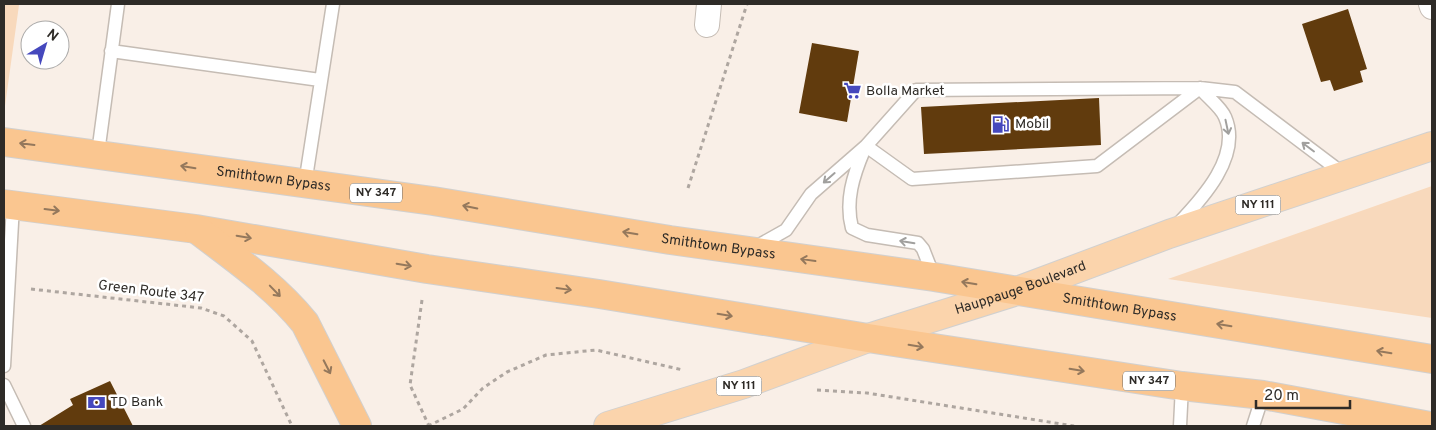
<svg xmlns="http://www.w3.org/2000/svg" width="1436" height="430" viewBox="0 0 1436 430" font-family="Overpass,sans-serif">
<style>
.green{fill:#f8d9bc}
.building{fill:#613b0d}
.lines{fill:none;stroke-linecap:round;stroke-linejoin:round}
.service-casing{stroke:#c5bcb4;stroke-width:15}
.minor-casing{stroke:#c5bcb4;stroke-width:26}
.primary-casing{stroke:#d1d0cf;stroke-width:30}
.trunk-casing{stroke:#d1d0cf;stroke-width:30}
.path{stroke:#aea6a0;stroke-width:3;stroke-dasharray:4 4;stroke-linecap:butt}
.service{stroke:#fff;stroke-width:12}
.minor{stroke:#fff;stroke-width:24}
.primary{stroke:#fbd4ac;stroke-width:28}
.trunk{stroke:#fac690;stroke-width:28}
.oneway{stroke:#a1a09e}
.oneway2{stroke:#94785c}
.labels{text-anchor:middle;dominant-baseline:central;stroke-width:5;stroke-linejoin:round;paint-order:stroke}
.shield{fill:#fff;stroke:#6d6b68;stroke-width:1}
.shield-label{font-size:12px;font-weight:bold;fill:#2e2b27}
.poi-label{font-size:14px;fill:#2e2b27;stroke:#fff;text-anchor:start}
.street-label{font-size:14px;fill:#2e2b27;stroke:#fff}
</style>
<rect width="100%" height="100%" fill="#f9efe7"/>
<path class="green" d="M4 4 19 5 5 106 4 105Z
M1432 186V318L1168 279Z"/>
<path class="building" d="M1348 9 1367 69 1360 71 1363 82 1334 91 1330 80 1321 82 1302 24Z
M812 43 859 51 847 122 799 113Z
M1099 98 1101 145 924 154 921 107Z
M110 381 133 426H39L73 405 70 399Z"/>
<g class="lines">
<defs>
<path id="service" d="M111 51 320 80
M866 146 912 179 1097 166 1200 88
M864 150C853 176 845 201 852 228L867 235 918 243 923 249 934 277
M98 153 118 4
M305 184 333 4
M1178 224C1202 199 1242 156 1225 117 1221 107 1207 97 1200 88
M754 248 786 230 811 194 866 146 916 90 1200 88 1235 92 1345 175
M4 366 13 205
M4 385 24 426
M1180 426 1182 386
M1253 426 1263 395"/>
<path id="minor" d="M1431 4 1432 7
M707 25 709 4"/>
<g id="primary">
<path id="s1" d="M608 426 744 384 868 338 1017 291 1169 234 1432 146"/>
</g>
<g id="trunk">
<path id="s2" d="M4 142 433 201 670 240 934 277 1432 359"/>
<path d="M4 204 196 229 427 269 599 294 868 338 1182 386 1263 395 1430 426"/>
<path d="M199 231C237 260 275 286 305 323L357 426"/>
</g>
</defs>
<use href="#service" class="service-casing"/>
<use href="#minor" class="minor-casing"/>
<use href="#primary" class="primary-casing"/>
<use href="#trunk" class="trunk-casing"/>
<path class="path" d="M688 188 747 4
M31 289 201 308 224 316 252 341 292 426
M422 300 410 385 429 426
M817 390 867 393 1074 426
M428 426 463 409 483 388 507 372 546 355 596 350 683 370"/>
<use href="#service" class="service"/>
<use href="#minor" class="minor"/>
<use href="#primary" class="primary"/>
<use href="#trunk" class="trunk"/>
</g>
<defs><path id="oneway-shaft" d="M-6 0H5M1.5-3L5.5 0L1.5 3" fill="none" stroke-width="1.6" stroke-linecap="round" stroke-linejoin="round" transform="scale(1.25)"/></defs>
<g class="oneway">
<use href="#oneway-shaft" transform="translate(1227 127) rotate(78)"/>
<use href="#oneway-shaft" transform="translate(1308 147) rotate(-143)"/>
<use href="#oneway-shaft" transform="translate(829 178) rotate(139)"/>
<use href="#oneway-shaft" transform="translate(907 242) rotate(-171)"/>
</g>
<g class="oneway2">
<use href="#oneway-shaft" transform="translate(27 144) rotate(-173)"/>
<use href="#oneway-shaft" transform="translate(188 167) rotate(-171)"/>
<use href="#oneway-shaft" transform="translate(470 207) rotate(-169)"/>
<use href="#oneway-shaft" transform="translate(52 210) rotate(7)"/>
<use href="#oneway-shaft" transform="translate(630 233) rotate(-171)"/>
<use href="#oneway-shaft" transform="translate(244 237) rotate(10)"/>
<use href="#oneway-shaft" transform="translate(808 260) rotate(-172)"/>
<use href="#oneway-shaft" transform="translate(404 265) rotate(10)"/>
<use href="#oneway-shaft" transform="translate(969 283) rotate(-171)"/>
<use href="#oneway-shaft" transform="translate(564 289) rotate(8)"/>
<use href="#oneway-shaft" transform="translate(275 291) rotate(46)"/>
<use href="#oneway-shaft" transform="translate(725 315) rotate(9)"/>
<use href="#oneway-shaft" transform="translate(1224 325) rotate(-171)"/>
<use href="#oneway-shaft" transform="translate(916 346) rotate(9)"/>
<use href="#oneway-shaft" transform="translate(1384 352) rotate(-171)"/>
<use href="#oneway-shaft" transform="translate(327 367) rotate(63)"/>
<use href="#oneway-shaft" transform="translate(1077 370) rotate(9)"/>
</g>
<defs>
<symbol id="supermarket-bare" viewBox="-9 -9 18 18"><path d="M-6-5.5h2.5l.6 2H6L4.5 2H-2.5L-4.4-4H-6ZM-1.5 3.2a1.3 1.3 0 1 0 .1 0ZM3 3.2a1.3 1.3 0 1 0 .1 0Z" fill="#4548bd" stroke="#fff" stroke-width="2.5" paint-order="stroke"/></symbol>
<symbol id="fuel-bare" viewBox="-9 -9 18 18"><path d="M-5.5-6h7V0h2V4h1.3V-2.5L3-4.5l.8-.8L6-3V5H2.5V1h-1V6h-7ZM-4.2-4.7v3.2H.2V-4.7Z" fill="#4548bd" stroke="#fff" stroke-width="2.5" paint-order="stroke"/></symbol>
<symbol id="bank-bare" viewBox="-9 -9 18 18"><path d="M-6-4H6V4H-6ZM0-2.3a2.3 2.3 0 1 0 0 4.6a2.3 2.3 0 1 0 0-4.6Z" fill="#4548bd" stroke="#fff" stroke-width="2.5" paint-order="stroke"/></symbol>
</defs>
<g fill-rule="evenodd">
<use href="#supermarket-bare" x="840" y="78" width="25" height="25"/>
<use href="#fuel-bare" x="988" y="112" width="25" height="25"/>
<use href="#bank-bare" x="84" y="390" width="25" height="25"/>
</g>
<g class="labels">
<g class="shield">
<rect x="350" y="183.5" width="52" height="19" rx="4"/>
<rect x="1235.5" y="195.5" width="45" height="19" rx="4"/>
<rect x="1123" y="371.5" width="52" height="19" rx="4"/>
<rect x="716.5" y="376.5" width="45" height="19" rx="4"/>
</g>
<g class="shield-label">
<text x="376" y="193">NY 347</text>
<text x="1258" y="205">NY 111</text>
<text x="1149" y="381">NY 347</text>
<text x="739" y="386">NY 111</text>
</g>
<g class="poi-label">
<text x="866" y="91">Bolla Market</text>
<text x="1015" y="124">Mobil</text>
<text x="110" y="402">TD Bank</text>
</g>
<g class="street-label">
<text stroke="none"><textPath href="#s2" startOffset="272">Smithtown Bypass</textPath></text>
<text stroke="none"><textPath href="#s2" startOffset="722">Smithtown Bypass</textPath></text>
<text stroke="none"><textPath href="#s1" startOffset="435">Hauppauge Boulevard</textPath></text>
<text transform="translate(151 292) rotate(7)">Green Route 347</text>
<text stroke="none"><textPath href="#s2" startOffset="1128">Smithtown Bypass</textPath></text>
</g>
</g>
<rect width="1436" height="430" fill="none" stroke="#2e2b27" stroke-width="10"/>
<g transform="translate(45 45) rotate(38)"><circle r="24" fill="#ffffff" stroke="#abaaa9"/>
<path d="M0-4L9 19L0 12L-9 19Z" fill="#4548bd"/>
<text y="-8" font-size="14" font-weight="bold" text-anchor="middle" fill="#2e2b27">N</text>
</g>
<path d="M1256 400v8h94v-8" fill="none" stroke="#2e2b27" stroke-width="2.5"/>
<text x="1264" y="400" font-size="15" fill="#2e2b27" stroke="#ffffff" stroke-width="4" paint-order="stroke">20 m</text>
</svg>
